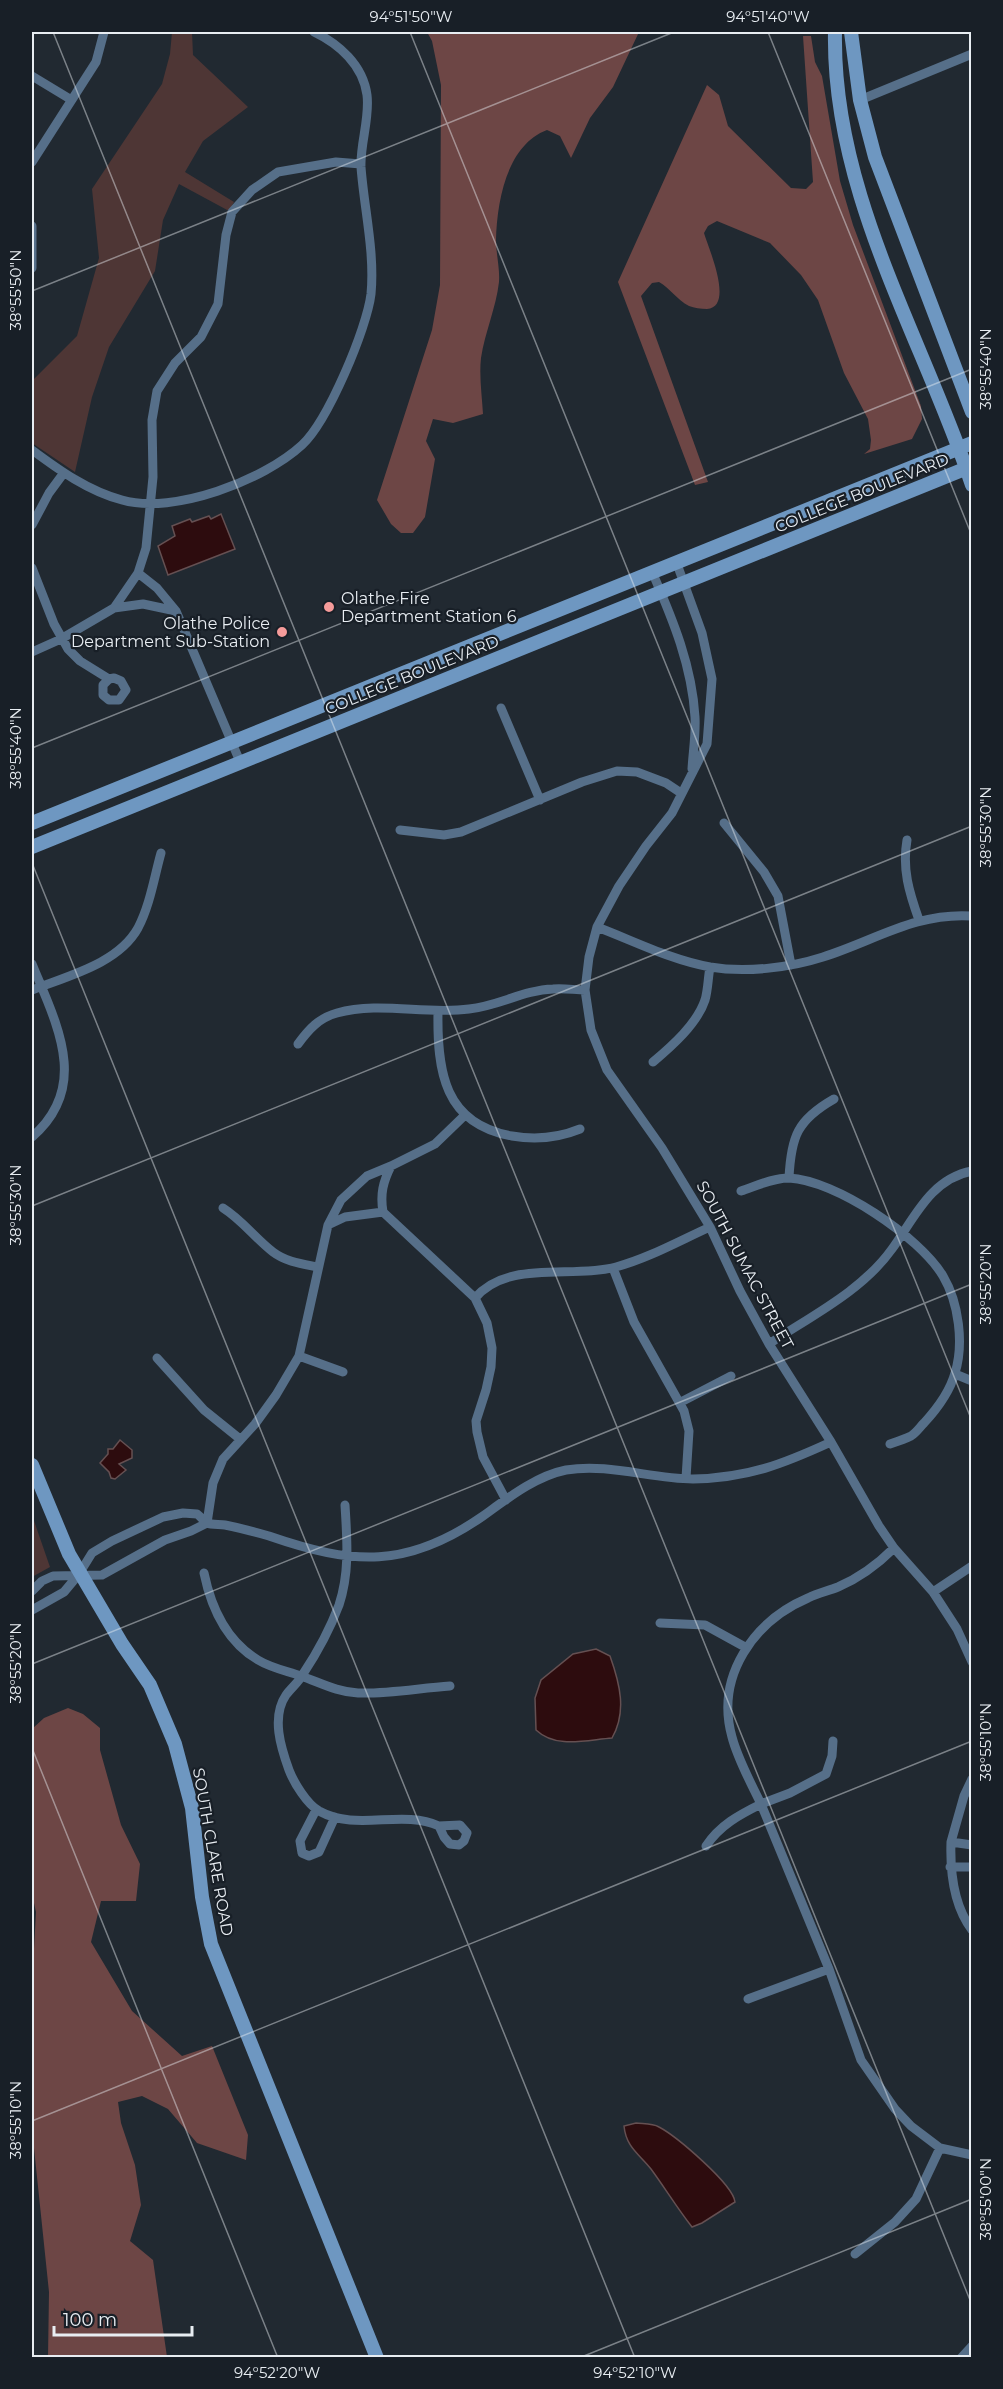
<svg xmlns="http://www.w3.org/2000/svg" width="1003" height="2389" viewBox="0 0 1003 2389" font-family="Montserrat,sans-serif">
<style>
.green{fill:#4e3635}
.forest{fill:#6d4645}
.water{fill:#2d0c0e;stroke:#655052;stroke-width:1.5}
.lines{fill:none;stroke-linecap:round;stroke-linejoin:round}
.street{stroke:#566f89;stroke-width:9}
.secondary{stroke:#6e97c1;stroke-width:14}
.ticks{fill:none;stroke:#e8edf2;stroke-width:1.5;stroke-opacity:0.45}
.poi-dot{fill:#f59b9a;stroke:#181f27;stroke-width:2}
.labels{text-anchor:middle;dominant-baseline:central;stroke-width:4.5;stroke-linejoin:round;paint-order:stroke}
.street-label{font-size:16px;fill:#e8edf2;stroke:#181f27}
.poi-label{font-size:16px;fill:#e8edf2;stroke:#181f27;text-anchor:start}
.neatline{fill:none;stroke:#e8edf2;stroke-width:2}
.ticks-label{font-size:15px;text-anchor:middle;fill:#e8edf2}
</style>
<rect width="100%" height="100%" fill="#212931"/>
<path class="green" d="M172 32H192L193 55 248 107 203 141 185 172 234 202 229 211 179 184 163 220 155 271 109 347 92 397 75 472 32 443V381L77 336 99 258 92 189 162 84 170 54Z
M32 1515 50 1567 32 1577Z"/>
<path class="forest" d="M427 32H639L613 87 590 118 571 158 560 136 547 130C507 145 497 201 496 240 496 254 500 268 499 282 496 308 485 332 481 358 479 376 482 396 483 414L453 423 433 419 426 441 435 459 425 517 413 533H401L391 524 377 500 432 330 440 285 441 85 432 41Z
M803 36H811L815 62 822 76 840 181 853 225 921 406 922 419 912 439 864 454 870 449 871 440 868 419 844 373 818 300 801 275 770 243 717 221 708 226 704 233C708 247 735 307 707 309 701 309 694 308 689 306 677 300 670 288 659 282L652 283 641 296 708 482 695 485 618 282 707 85 719 95 728 126 791 188 806 189 813 182Z
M68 1708 83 1714 100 1728V1750L121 1825 140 1864 136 1901H101L91 1942 132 2011 182 2056 212 2046 248 2135 246 2160 197 2143 168 2109 142 2096 118 2102 121 2123 135 2165 141 2205 130 2241 153 2260 167 2357H48L49 2292 32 2129V1985L36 1912 32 1894V1729L44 1718Z"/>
<path class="water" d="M221 514 235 549 168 575 158 546 175 536 172 526 190 519 192 522 209 516 211 519Z
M120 1440 132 1450V1458L119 1464 126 1470 115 1479 111 1478 109 1472 100 1463 108 1454V1449H113Z
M596 1649 610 1656C620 1684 627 1712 612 1738 586 1740 556 1749 536 1730L535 1698 541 1680 573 1654Z
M636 2123C643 2124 652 2123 659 2127 676 2136 733 2184 735 2202L702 2223 692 2227C677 2208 665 2188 651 2169 639 2154 626 2147 624 2126Z"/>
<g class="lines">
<path class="street" d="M32 76 70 99
M860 100 972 54
M32 162 96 62 104 32
M32 226V268
M32 450C59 470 88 491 122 500 174 515 264 480 302 445 328 421 367 328 371 294 375 252 364 208 361 167 360 144 370 118 367 95 363 65 339 44 314 32
M32 525 49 493 63 474
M677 564 702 633 712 679 707 744 672 813 646 846 619 886 597 927 589 957 585 990 591 1030 607 1070 662 1148 710 1227 740 1291 769 1344 831 1442 879 1526 894 1548 933 1592 957 1629 972 1662
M32 568 54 624 68 649 80 661 109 679 114 678 121 681 126 690 119 700H109L103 695V685L109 679
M138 573 157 588 176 611 241 764
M653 574C673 620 692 666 695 717 696 734 693 752 692 769
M114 608 143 604 176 611
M32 652 61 639 114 608 138 573 146 548 153 477 152 420 157 391 175 363 201 337 218 304 226 235 232 212 252 190 278 172 336 162 361 164
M501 708 540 800
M724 823 764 872 778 896 791 965
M400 830 444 835 461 832 582 782 617 771 637 772 666 783 681 793
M907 840C902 869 909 892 919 920
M597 927C634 941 671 960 710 967 745 973 789 968 823 957 874 941 916 912 972 916
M32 964C56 1023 91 1086 32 1137
M32 990C67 976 118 964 138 928 150 905 154 878 161 853
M438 1012C437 1071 444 1124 512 1136 536 1140 558 1138 580 1129
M298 1044C309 1029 319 1018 337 1013 379 1001 426 1015 469 1009 498 1006 524 990 553 989 564 988 575 990 585 990
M653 1062C672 1046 697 1024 705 1000 708 990 708 978 710 967
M789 1178C791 1137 797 1120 834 1099
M741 1191C756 1186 773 1178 789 1178 835 1180 920 1237 943 1276 959 1303 964 1344 955 1373 950 1391 936 1410 924 1423 920 1427 916 1433 911 1436 905 1439 896 1442 890 1444
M223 1208C242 1220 255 1238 273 1252 286 1262 303 1264 318 1267
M383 1212C380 1194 383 1182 391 1166
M328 1225 345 1217 383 1212 475 1298 487 1323 492 1348 491 1367 486 1390 476 1421 477 1432 483 1457 506 1500
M613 1268 634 1322 684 1411 689 1431 686 1478
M475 1298C508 1259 572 1279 616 1267 649 1258 679 1241 710 1227
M769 1344C811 1316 862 1291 892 1249 914 1219 930 1179 972 1171
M299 1356 343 1372
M157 1358 204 1410 240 1439
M955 1374 972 1381
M681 1402 731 1376
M345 1505C347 1539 350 1572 339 1605 330 1629 317 1653 303 1674 299 1682 291 1688 286 1695 271 1717 281 1748 289 1770 294 1783 307 1804 319 1811 357 1832 401 1809 439 1826L444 1837 450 1844 459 1845 464 1841 467 1833 460 1825 439 1826
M207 1523 213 1483 223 1459 255 1424 276 1395 299 1356 328 1225 341 1200 367 1176 391 1166 435 1144 464 1116
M204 1573C211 1607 226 1641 258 1660 271 1668 287 1671 301 1676 321 1683 337 1692 358 1693 388 1694 420 1688 450 1686
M32 1591 42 1581 53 1576 102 1575 165 1540 191 1531 207 1523
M933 1592 972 1566
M32 1610 64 1592 79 1574 92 1553 112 1541 163 1517 183 1513 197 1514C200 1516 204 1521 207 1523 212 1525 220 1524 225 1525 240 1528 255 1532 269 1536 353 1565 407 1569 483 1516 508 1498 536 1476 566 1470 609 1463 651 1479 693 1479 748 1478 783 1464 831 1442
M660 1623 705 1625 745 1647
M316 1810 300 1841 302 1853 309 1856 319 1852 335 1817
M951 1842 964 1796 972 1779
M972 1845 951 1842C950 1871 954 1906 972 1930
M706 1846C720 1825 739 1815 761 1804 751 1783 738 1760 732 1737 715 1676 754 1621 808 1598 818 1593 828 1591 838 1587 859 1578 878 1564 894 1548
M950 1867H972
M829 1969 861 2060 895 2109 911 2126 940 2148 972 2155
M748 1999 829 1969 761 1804 790 1793 826 1774 832 1756 833 1741
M855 2254 895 2222 916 2199 940 2148
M961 2358 972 2346"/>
<path class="secondary" d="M835 32C832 193 922 336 972 485
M851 32 860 100 875 157 972 412
M32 823 972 443
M32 847 972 466
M32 1465 69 1554 122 1644 150 1685 175 1744 192 1808 202 1897 211 1944 377 2358"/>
</g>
<path class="ticks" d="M53 32 972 2305M410 32 972 1421M768 32 972 536M32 291 674 32M32 748 972 369M32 863 635 2358M32 1206 972 826M32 1664 972 1284M32 1748 278 2358M32 2121 972 1741M579 2358 972 2199"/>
<g class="poi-dot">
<circle cx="329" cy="607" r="6"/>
<circle cx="282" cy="632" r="6"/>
</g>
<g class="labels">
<g class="street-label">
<text transform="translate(862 493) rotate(-22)">COLLEGE BOULEVARD</text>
<text transform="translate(412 675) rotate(-22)">COLLEGE BOULEVARD</text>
<text transform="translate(745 1265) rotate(62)">SOUTH SUMAC STREET</text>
<text transform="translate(213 1852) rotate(80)">SOUTH CLARE ROAD</text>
</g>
<g class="poi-label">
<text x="341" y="598">Olathe Fire<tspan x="341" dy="18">Department Station 6</tspan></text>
<text x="270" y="623" text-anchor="end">Olathe Police<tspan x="270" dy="18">Department Sub-Station</tspan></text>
</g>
</g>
<rect width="1003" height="2389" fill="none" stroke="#181f27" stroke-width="66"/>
<path d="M54 2326v9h138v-9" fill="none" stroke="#e8edf2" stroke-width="3"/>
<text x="63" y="2326" font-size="18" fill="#e8edf2" stroke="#181f27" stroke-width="4.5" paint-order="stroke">100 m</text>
<rect x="33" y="33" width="937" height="2323" class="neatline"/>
<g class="ticks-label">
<text x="411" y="22">94°51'50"W</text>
<text x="768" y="22">94°51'40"W</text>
<text transform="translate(16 290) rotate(-90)" y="5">38°55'50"N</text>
<text transform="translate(986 369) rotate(-90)" y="5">38°55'40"N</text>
<text transform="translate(16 748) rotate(-90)" y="5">38°55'40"N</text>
<text transform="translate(986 827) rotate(-90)" y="5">38°55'30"N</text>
<text transform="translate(16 1205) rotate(-90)" y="5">38°55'30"N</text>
<text transform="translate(986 1284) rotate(-90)" y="5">38°55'20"N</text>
<text transform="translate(16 1663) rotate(-90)" y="5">38°55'20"N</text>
<text transform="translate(986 1742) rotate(-90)" y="5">38°55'10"N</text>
<text transform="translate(16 2120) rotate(-90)" y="5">38°55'10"N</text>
<text transform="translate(986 2199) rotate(-90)" y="5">38°55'00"N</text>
<text x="277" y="2378">94°52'20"W</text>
<text x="635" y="2378">94°52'10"W</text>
</g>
</svg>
